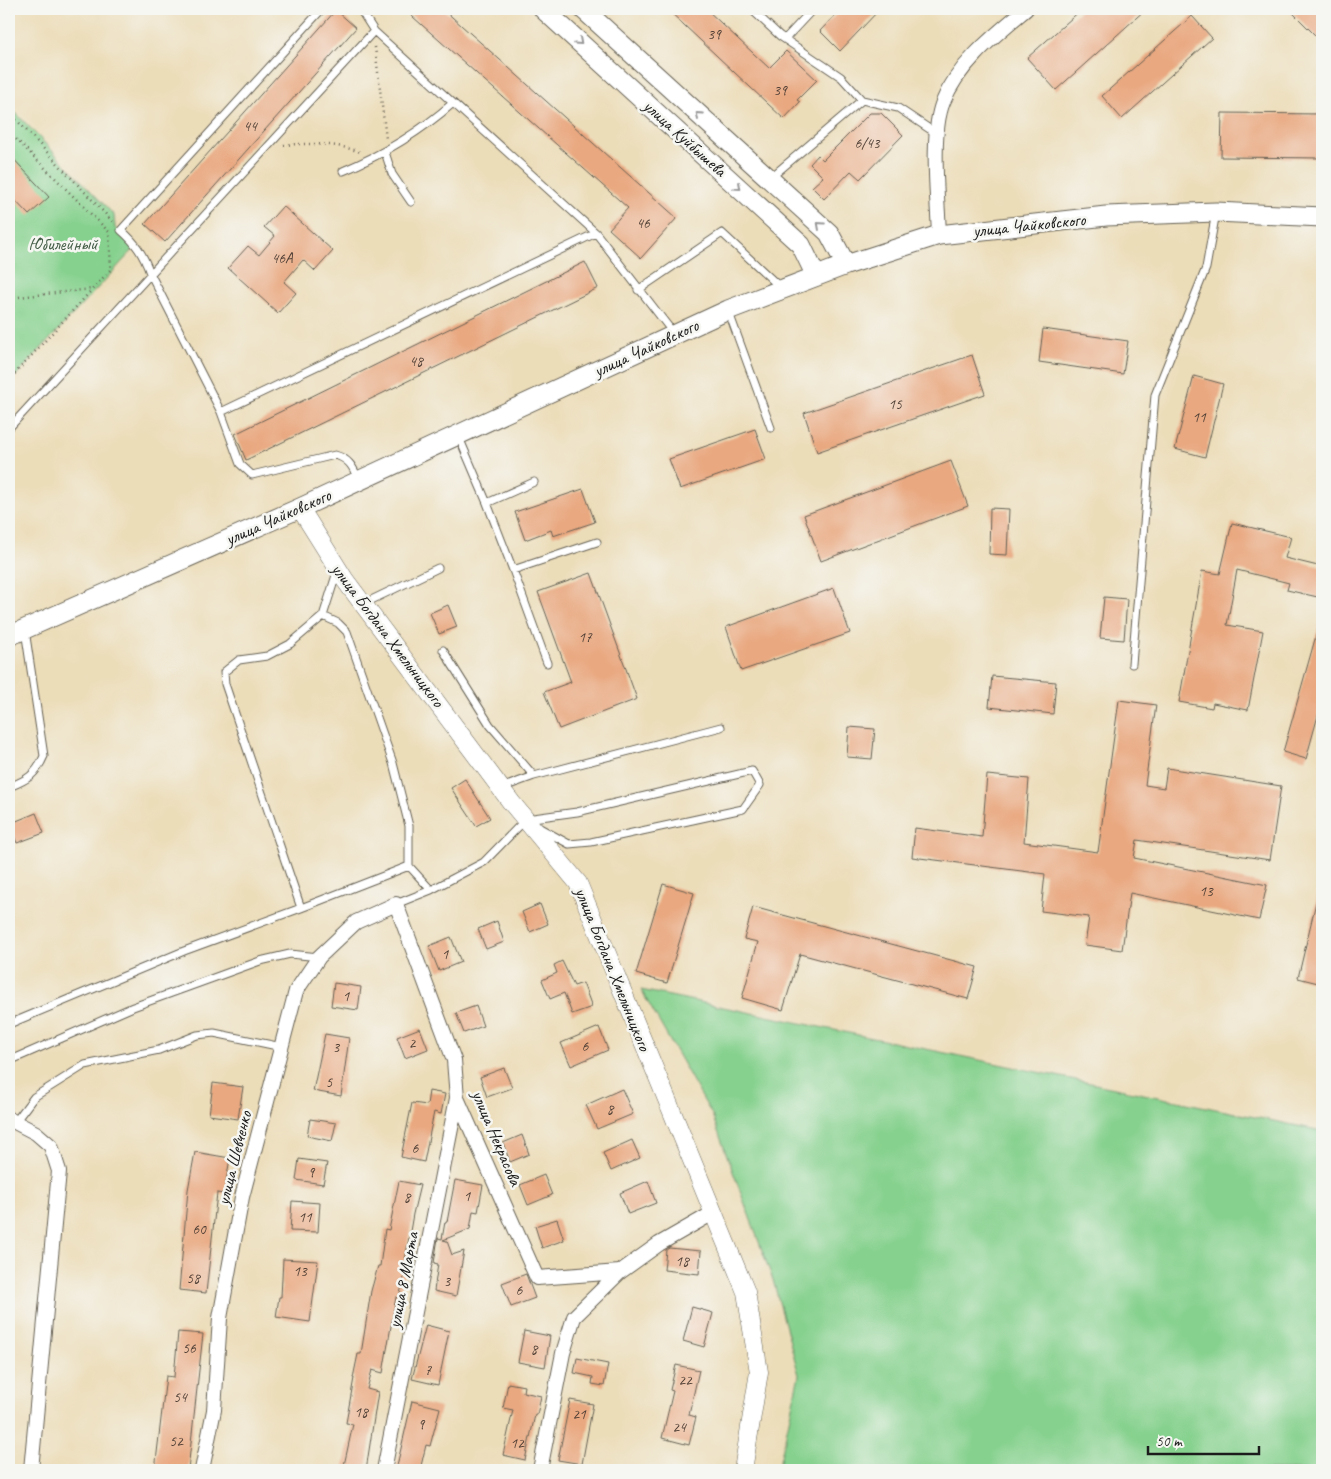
<svg xmlns="http://www.w3.org/2000/svg" width="1331" height="1479" viewBox="0 0 1331 1479" font-family="Caveat,sans-serif">
<style>
.green{fill:#86d18e;stroke:#517655}
.building{fill:#e9a880}
.lines{fill:none;stroke-linecap:round;stroke-linejoin:round}
.service-casing{stroke:#656053;stroke-width:9}
.minor-casing{stroke:#656053;stroke-width:16}
.tertiary-casing{stroke:#656053;stroke-width:19}
.secondary-casing{stroke:#656053;stroke-width:21}
.path{stroke:#656053;stroke-width:2.5;stroke-dasharray:1 4;stroke-linecap:butt}
.service{stroke:#fff;stroke-width:7}
.minor{stroke:#fff;stroke-width:14}
.tertiary{stroke:#fff;stroke-width:18}
.secondary{stroke:#fff;stroke-width:19}
.oneway{stroke:#999}
.labels{text-anchor:middle;dominant-baseline:central;stroke-width:5;stroke-linejoin:round;paint-order:stroke}
.number-label{font-size:15px;fill:#4f3f35}
.street-label{font-size:18px;fill:#1c1c1c;stroke:#f6f6f2}
.park-label{font-size:18px;fill:#415b44;stroke:#f6f6f2}
</style>
<rect width="100%" height="100%" fill="#f6f6f2"/>
<filter id="ink" filterUnits="userSpaceOnUse"><feTurbulence type="fractalNoise" baseFrequency=".02" numOctaves="2"/><feDisplacementMap in="SourceGraphic" scale="10" xChannelSelector="R" yChannelSelector="G"/><feConvolveMatrix kernelMatrix="1 2 1 2 8 2 1 2 1" color-interpolation-filters="sRGB"/></filter>
<filter id="wash" filterUnits="userSpaceOnUse"><feTurbulence type="fractalNoise" baseFrequency=".0096" numOctaves="4" result="noise"/><feDisplacementMap in="SourceGraphic" scale="20" xChannelSelector="R" yChannelSelector="G"/><feGaussianBlur stdDeviation="1.12" result="paint"/><feColorMatrix in="noise" values="0 0 0 0 0 0 0 0 0 0 0 0 0 0 0 0 0 1.4 0 .05"/><feComposite in="paint" operator="in"/></filter>
<g filter="url(#wash)">
<rect width="100%" height="100%" fill="#ecddb9"/>
<path class="green" d="M9 106 114 215 115 228 135 248 9 383Z
M641 990 1322 1131V1470H778L799 1375 773 1280 712 1115Z"/>
<g id="blocks">
<path class="building" d="M404 9H443L677 218 641 258 609 229 628 208Z
M667 9H706L769 68 786 51 817 80 797 100 800 102 784 119Z
M841 9H880L840 51 820 31Z
M1082 9H1146L1056 90 1027 58Z
M1289 9H1322V42Z
M336 10 356 28 165 242 145 224Z
M1192 16 1212 38 1122 119 1102 96Z
M870 113H881L903 135 860 179 851 171 824 199 812 187 823 177 810 164 818 155 823 160Z
M1222 113 1322 114V158L1221 157Z
M9 154 49 197 29 215 9 194Z
M283 206 333 251 315 271 303 260 284 282 296 293 278 313 228 268 248 246 259 255 275 236 264 227Z
M585 262 598 288 246 460 235 434Z
M1043 329 1128 341 1123 374 1039 362Z
M972 355 985 394 817 452 804 413Z
M1194 376 1223 384 1205 457 1175 449Z
M755 429 766 459 680 489 669 459Z
M951 461 968 506 821 561 804 515Z
M583 489 595 522 553 536 551 530 525 540 515 512Z
M990 508 1009 509 1007 555 989 554Z
M1232 523 1291 537 1285 558 1322 567V598L1287 590 1289 583 1237 570 1227 625 1263 631 1248 710 1213 703 1212 708 1179 702 1202 571 1220 574Z
M591 573 637 699 559 729 544 692 571 682 538 592Z
M834 588 850 633 741 671 726 627Z
M1104 597 1127 599 1124 640 1100 638Z
M448 605 457 627 439 634 430 613Z
M1319 625H1322V701L1306 759 1283 752Z
M992 676 1056 682 1053 714 989 707Z
M1119 700 1156 705 1145 785 1164 788 1167 768 1281 786 1270 860 1137 840 1134 858 1267 885 1259 920 1130 893 1122 950 1085 945 1089 917 1041 911 1045 874 912 857 915 828 982 837 987 775 1029 779 1024 842 1098 852Z
M849 727 875 729 872 759 847 757Z
M465 779 490 818 476 826 451 788Z
M36 813 44 833 17 843 9 824Z
M663 884 694 893 667 983 636 974Z
M1318 894 1322 895V984L1298 978Z
M540 904 548 924 530 932 522 912Z
M753 907 977 967 968 999 800 954 783 1010 742 998 758 942 744 939Z
M497 921 504 942 486 949 478 929Z
M451 937 461 962 439 971 429 946Z
M562 961 574 986 583 983 592 1007 572 1014 564 993 550 999 542 980 557 973 554 965Z
M334 983 361 987 358 1010 331 1006Z
M476 1006 483 1026 464 1033 456 1013Z
M599 1027 608 1050 571 1066 561 1043Z
M420 1028 428 1049 405 1058 397 1037Z
M325 1034 349 1038 341 1096 313 1091Z
M504 1068 512 1088 487 1097 480 1077Z
M213 1083 243 1087 238 1119 209 1115Z
M622 1089 633 1114 597 1129 586 1105Z
M429 1091 445 1094 441 1114 434 1112 424 1162 401 1157 412 1103 427 1105Z
M310 1119 336 1123 332 1141 307 1136Z
M522 1135 529 1154 510 1162 503 1143Z
M632 1140 640 1158 611 1171 603 1153Z
M195 1152 230 1158 224 1194 217 1193 206 1293 179 1290 188 1190Z
M299 1159 327 1163 323 1184 296 1180Z
M544 1175 552 1195 528 1205 520 1185Z
M455 1180 483 1185 478 1212 473 1211 470 1229 443 1240 447 1241 452 1255 464 1251 456 1296 434 1291 438 1264 434 1263 438 1238 442 1239 445 1222H447Z
M399 1181 420 1185 413 1214 403 1272 405 1273 399 1298 396 1297 383 1373 372 1370 367 1389 378 1392 366 1470H343L353 1424 346 1423 354 1378H353L358 1354H361L371 1291 378 1266H380L385 1229 389 1230Z
M648 1181 656 1203 628 1214 620 1193Z
M292 1201 320 1203 318 1232 290 1231Z
M557 1219 564 1240 542 1248 535 1226Z
M669 1248 701 1251 699 1274 664 1270 666 1250Z
M283 1259 318 1261 310 1322 276 1317 279 1297H281Z
M526 1274 535 1298 511 1307 502 1283Z
M692 1307 713 1313 704 1347 683 1341Z
M426 1325 449 1331 438 1385 412 1379Z
M524 1331 550 1336 545 1367 518 1362Z
M178 1332 203 1334 188 1470H155L166 1376 174 1377Z
M577 1358 608 1364 604 1386 592 1384 593 1377 574 1373Z
M676 1365 699 1370 689 1415 696 1417 689 1445 662 1438 673 1391 670 1390Z
M508 1383 524 1386 523 1392 541 1396 537 1415H535L525 1460 503 1455 513 1410 503 1408Z
M570 1400 593 1404 582 1464 558 1460Z
M412 1401 440 1408 430 1446 426 1445 420 1470H396Z"/>
</g>
</g>
<g filter="url(#ink)">
<use href="#blocks" fill-opacity="0" stroke="#656053" stroke-width="1"/>
<g class="lines">
<defs>
<path id="service" d="M322 9 121 230C136 243 143 254 150 273L221 412 240 464 252 475 335 455C350 459 353 468 359 480
M360 9 374 31
M751 9 780 36 841 77 862 100 898 108 937 134
M785 39 813 9
M385 152 392 174 411 202
M343 171C384 154 420 132 453 103
M769 179 862 100
M638 290 722 233 781 288
M728 310 771 428
M221 412 596 233
M9 428 374 31 596 233 674 334
M458 435 487 503 534 482
M487 503 513 570 597 542
M513 570 547 663
M337 572 323 616 290 644 267 656 239 660 224 672 225 684 301 908 409 866 431 890 484 862 526 819 577 812 752 771 760 785 743 809 591 842 569 844 538 827
M363 604 438 568
M323 616 338 623 347 632 393 763 409 826V866
M443 650 490 725 534 776
M1132 664 1155 395 1206 268 1216 212
M9 787C27 780 36 775 44 756L25 630
M501 788 534 776 721 727
M396 904 431 890
M9 1024 184 951 301 908
M9 1061 133 1007 260 961 290 954 319 957
M15 1122 34 1097 85 1065 159 1050 197 1035 214 1033 282 1047"/>
<path id="minor" d="M939 235C938 200 930 134 943 102 958 64 995 35 1026 9
M9 1119 36 1133 51 1146 59 1171 31 1470
M202 1470 214 1410 220 1318 242 1197 296 991 319 957 356 922 396 904 454 1060 457 1098 537 1278 620 1272
M384 1470 457 1098
M540 1470 563 1353 574 1317 620 1272 659 1244 713 1213"/>
<path id="tertiary" d="M300 508 345 580 511 802 578 883 746 1292 759 1372 743 1470"/>
<path id="secondary" d="M543 9 801 245 816 276
M583 9 829 233 846 265
M9 636 300 508 728 310 846 265 939 235 1106 216 1216 212 1322 217"/>
</defs>
<use href="#service" class="service-casing"/>
<use href="#minor" class="minor-casing"/>
<use href="#tertiary" class="tertiary-casing"/>
<use href="#secondary" class="secondary-casing"/>
<path class="path" d="M375 47 386 139
M9 112 114 223
M9 132 109 232 111 269 9 380
M284 145C309 143 336 143 360 152
M9 298 92 289"/>
<use href="#service" class="service"/>
<use href="#minor" class="minor"/>
<use href="#tertiary" class="tertiary"/>
<use href="#secondary" class="secondary"/>
</g>
<defs><path id="oneway-chevron" d="M-2-3.5L2.5 0L-2 3.5" fill="none" stroke-width="1.6" stroke-linecap="round" stroke-linejoin="round" transform="scale(1.25)"/></defs>
<g class="oneway">
<use href="#oneway-chevron" transform="translate(579 42) rotate(42)"/>
<use href="#oneway-chevron" transform="translate(699 115) rotate(-138)"/>
<use href="#oneway-chevron" transform="translate(738 187) rotate(42)"/>
<use href="#oneway-chevron" transform="translate(820 225) rotate(-138)"/>
</g>
</g>
<g class="labels">
<g class="number-label">
<text x="714" y="34">39</text>
<text x="780" y="90">39</text>
<text x="250" y="126">44</text>
<text x="867" y="143">6/43</text>
<text x="643" y="223">46</text>
<text x="282" y="258">46А</text>
<text x="416" y="361">48</text>
<text x="895" y="404">15</text>
<text x="1199" y="417">11</text>
<text x="585" y="637">17</text>
<text x="1206" y="891">13</text>
<text x="445" y="954">1</text>
<text x="346" y="996">1</text>
<text x="412" y="1043">2</text>
<text x="585" y="1046">6</text>
<text x="336" y="1047">3</text>
<text x="329" y="1082">5</text>
<text x="610" y="1109">8</text>
<text x="415" y="1148">6</text>
<text x="311" y="1172">9</text>
<text x="467" y="1196">1</text>
<text x="407" y="1197">8</text>
<text x="305" y="1217">11</text>
<text x="199" y="1229">60</text>
<text x="682" y="1261">18</text>
<text x="300" y="1271">13</text>
<text x="193" y="1278">58</text>
<text x="447" y="1281">3</text>
<text x="519" y="1290">6</text>
<text x="189" y="1348">56</text>
<text x="534" y="1349">8</text>
<text x="428" y="1370">7</text>
<text x="685" y="1380">22</text>
<text x="180" y="1397">54</text>
<text x="361" y="1412">18</text>
<text x="579" y="1414">21</text>
<text x="421" y="1424">9</text>
<text x="679" y="1427">24</text>
<text x="176" y="1441">52</text>
<text x="517" y="1443">12</text>
</g>
<g class="street-label">
<text transform="translate(685 138) rotate(42)">улица Куйбышева</text>
<text transform="translate(1029 225) rotate(-6)">улица Чайковского</text>
<text transform="translate(646 348) rotate(-25)">улица Чайковского</text>
<text transform="translate(278 517) rotate(-24)">улица Чайковского</text>
<text transform="translate(388 635) rotate(53)">улица Богдана Хмельницкого</text>
<text transform="translate(613 969) rotate(68)">улица Богдана Хмельницкого</text>
<text transform="translate(497 1138) rotate(67)">улица Некрасова</text>
<text transform="translate(234 1158) rotate(-76)">улица Шевченко</text>
<text transform="translate(403 1280) rotate(-79)">улица 8 Марта</text>
</g>
<g class="park-label">
<text x="63" y="244">Юбилейный</text>
</g>
</g>
<rect width="1331" height="1479" fill="none" stroke="#f6f6f2" stroke-width="30"/>
<path d="M1148 1446v8h111v-8" fill="none" stroke="#1c1c1c" stroke-width="2.5"/>
<text x="1156" y="1446" font-size="15" fill="#1c1c1c" stroke="#f6f6f2" stroke-width="4" paint-order="stroke">50 m</text>
</svg>
